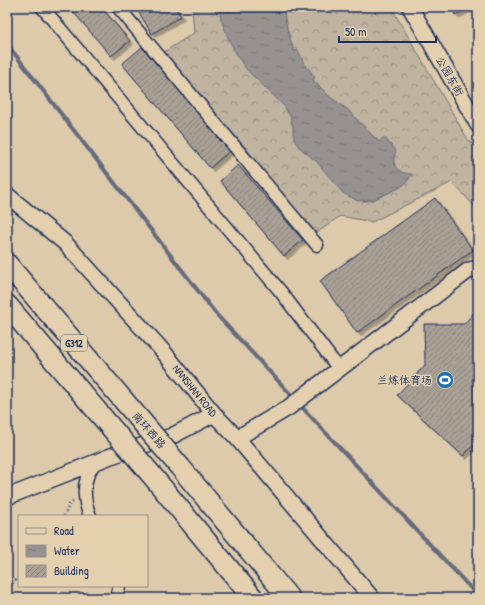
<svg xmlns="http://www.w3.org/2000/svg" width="485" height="605" viewBox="0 0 485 605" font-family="'Patrick Hand','LXGW WenKai TC',sans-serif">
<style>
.forest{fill:url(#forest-crowns);stroke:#6e717e}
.water{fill:url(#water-ripples);stroke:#656a7c}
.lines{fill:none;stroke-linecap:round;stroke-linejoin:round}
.stream{stroke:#656a7c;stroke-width:4}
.building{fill:url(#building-hatch);stroke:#1b2f5e;filter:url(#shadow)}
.minor-casing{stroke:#1b2f5e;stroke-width:15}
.tertiary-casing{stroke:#1b2f5e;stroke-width:18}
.trunk-casing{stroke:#1b2f5e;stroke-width:23}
.path{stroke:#1b2f5e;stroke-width:2.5;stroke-dasharray:1 3;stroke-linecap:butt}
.minor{stroke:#e4d0ae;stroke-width:12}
.tertiary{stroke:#e4d0ae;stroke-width:15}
.trunk{stroke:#e4d0ae;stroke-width:20}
.trunk-bridge-casing{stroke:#1b2f5e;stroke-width:23;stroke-linecap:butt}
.trunk-bridge{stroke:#e4d0ae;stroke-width:20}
.labels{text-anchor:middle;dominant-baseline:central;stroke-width:3;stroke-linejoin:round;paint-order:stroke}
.shield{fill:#e4d0ae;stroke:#575f76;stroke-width:1}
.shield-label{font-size:10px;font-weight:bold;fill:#1b2f5e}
.street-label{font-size:11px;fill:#1b2f5e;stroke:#e4d0ae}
.poi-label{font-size:11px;fill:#1b2f5e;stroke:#e4d0ae;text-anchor:end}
</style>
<defs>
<pattern id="forest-crowns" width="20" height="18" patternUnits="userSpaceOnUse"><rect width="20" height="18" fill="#c0b39f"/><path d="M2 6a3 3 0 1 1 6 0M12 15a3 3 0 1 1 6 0" fill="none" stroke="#9b9285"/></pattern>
<pattern id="water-ripples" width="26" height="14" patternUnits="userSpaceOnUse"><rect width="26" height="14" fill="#979290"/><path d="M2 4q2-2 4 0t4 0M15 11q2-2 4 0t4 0" fill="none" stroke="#7a7879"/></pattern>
<pattern id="building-hatch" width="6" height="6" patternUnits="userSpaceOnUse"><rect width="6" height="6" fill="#aaa196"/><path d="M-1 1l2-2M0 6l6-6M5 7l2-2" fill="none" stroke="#8a847e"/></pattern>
<filter id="shadow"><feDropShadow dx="3.5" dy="3.5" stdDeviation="0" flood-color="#0004"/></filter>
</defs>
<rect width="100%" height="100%" fill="#dccaab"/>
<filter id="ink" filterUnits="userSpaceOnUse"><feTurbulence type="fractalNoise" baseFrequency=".025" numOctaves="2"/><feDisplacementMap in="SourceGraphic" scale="8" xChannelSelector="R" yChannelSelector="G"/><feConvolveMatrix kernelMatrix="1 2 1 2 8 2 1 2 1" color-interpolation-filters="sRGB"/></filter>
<g filter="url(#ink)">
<path class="forest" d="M192 7H391L467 138 478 151V210L452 182 372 222 340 216 314 235 164 52 194 33Z"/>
<path class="water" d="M219 7H283L287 28 294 51 298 50 304 63 315 77 313 80 330 97 347 109 379 142 384 137 396 151C390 165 398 174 412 174L407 182 399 188 373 200 358 201 343 193 317 162 299 147 295 141 293 134V127L290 116 284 106 247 70 238 57 228 38 221 19Z"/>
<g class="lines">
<path class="stream" d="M7 44 216 314 295 399
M299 404 478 596"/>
</g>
<path class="building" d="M69 7H101L130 41 111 56Z
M145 7H175L181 16 152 34 138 11Z
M451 7H471L455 15Z
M142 47 230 151 210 168 122 64Z
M238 165 303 240 284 256 220 181Z
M435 198 473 250 357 333 320 281Z
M478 308V445L472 447 463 456 397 395 425 365 424 324H464Z"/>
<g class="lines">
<defs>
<path id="minor" d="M42 7 281 292 339 369
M118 7 317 245
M90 516C85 504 83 490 87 477 89 472 92 467 95 462
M116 598 119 586"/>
<g id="tertiary">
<path d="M410 7 478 125"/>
<path id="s1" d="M7 195 65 243 162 350 214 414 237 438 372 598"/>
<path d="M237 438 288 408 469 270 478 268"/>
<path d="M7 497 111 456 172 436 214 414"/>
</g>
<path id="trunk" d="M7 264 142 422
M7 305 114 431
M180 467 289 598
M150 473 253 598"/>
</defs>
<use href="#minor" class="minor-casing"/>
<use href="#tertiary" class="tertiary-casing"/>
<use href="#trunk" class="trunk-casing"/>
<path class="path" d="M64 516 69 505 74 501
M7 589 19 577"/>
<use href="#minor" class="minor"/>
<use href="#tertiary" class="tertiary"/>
<use href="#trunk" class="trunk"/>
<defs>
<path id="trunk-bridge" d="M142 422 180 467
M114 431 150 473"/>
</defs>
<use href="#trunk-bridge" class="trunk-bridge-casing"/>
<use href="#trunk-bridge" class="trunk-bridge"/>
</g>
</g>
<defs>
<symbol id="stadium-disc" viewBox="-11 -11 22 22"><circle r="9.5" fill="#1f6fb2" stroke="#e4d0ae"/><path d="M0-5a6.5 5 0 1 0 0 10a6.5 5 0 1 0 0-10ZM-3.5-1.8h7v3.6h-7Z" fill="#fff"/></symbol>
</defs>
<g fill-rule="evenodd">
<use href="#stadium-disc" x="435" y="370" width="20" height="20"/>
</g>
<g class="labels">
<rect class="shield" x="61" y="335" width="26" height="16" rx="3"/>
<g class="shield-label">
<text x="74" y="343">G312</text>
</g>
<g class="street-label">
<text transform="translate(450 76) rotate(60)">公园东街</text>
<text stroke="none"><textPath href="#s1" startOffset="272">NANSHAN ROAD</textPath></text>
<text transform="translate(149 430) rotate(49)">南环西路</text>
</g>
<g class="poi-label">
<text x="432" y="380">兰炼体育场</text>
</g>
</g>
<rect width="485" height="605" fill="none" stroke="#e4d0ae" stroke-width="24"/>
<rect x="12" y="12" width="461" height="581" fill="none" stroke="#1b2f5e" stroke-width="1.5" filter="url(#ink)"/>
<rect x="18" y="515" width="130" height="72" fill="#e4d0ae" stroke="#94908e"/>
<rect x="26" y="528" width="20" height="6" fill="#e4d0ae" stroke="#94908e"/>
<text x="54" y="535" font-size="12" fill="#1b2f5e">Road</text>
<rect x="26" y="545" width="20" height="12" fill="url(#water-ripples)" stroke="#94908e"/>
<text x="54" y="555" font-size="12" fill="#1b2f5e">Water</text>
<rect x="26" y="565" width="20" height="12" fill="url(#building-hatch)" stroke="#94908e"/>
<text x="54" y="575" font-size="12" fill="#1b2f5e">Building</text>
<path d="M339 36v6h97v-6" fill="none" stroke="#1b2f5e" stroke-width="2"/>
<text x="345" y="36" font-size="12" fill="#1b2f5e" stroke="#e4d0ae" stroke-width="3" paint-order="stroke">50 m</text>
</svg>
